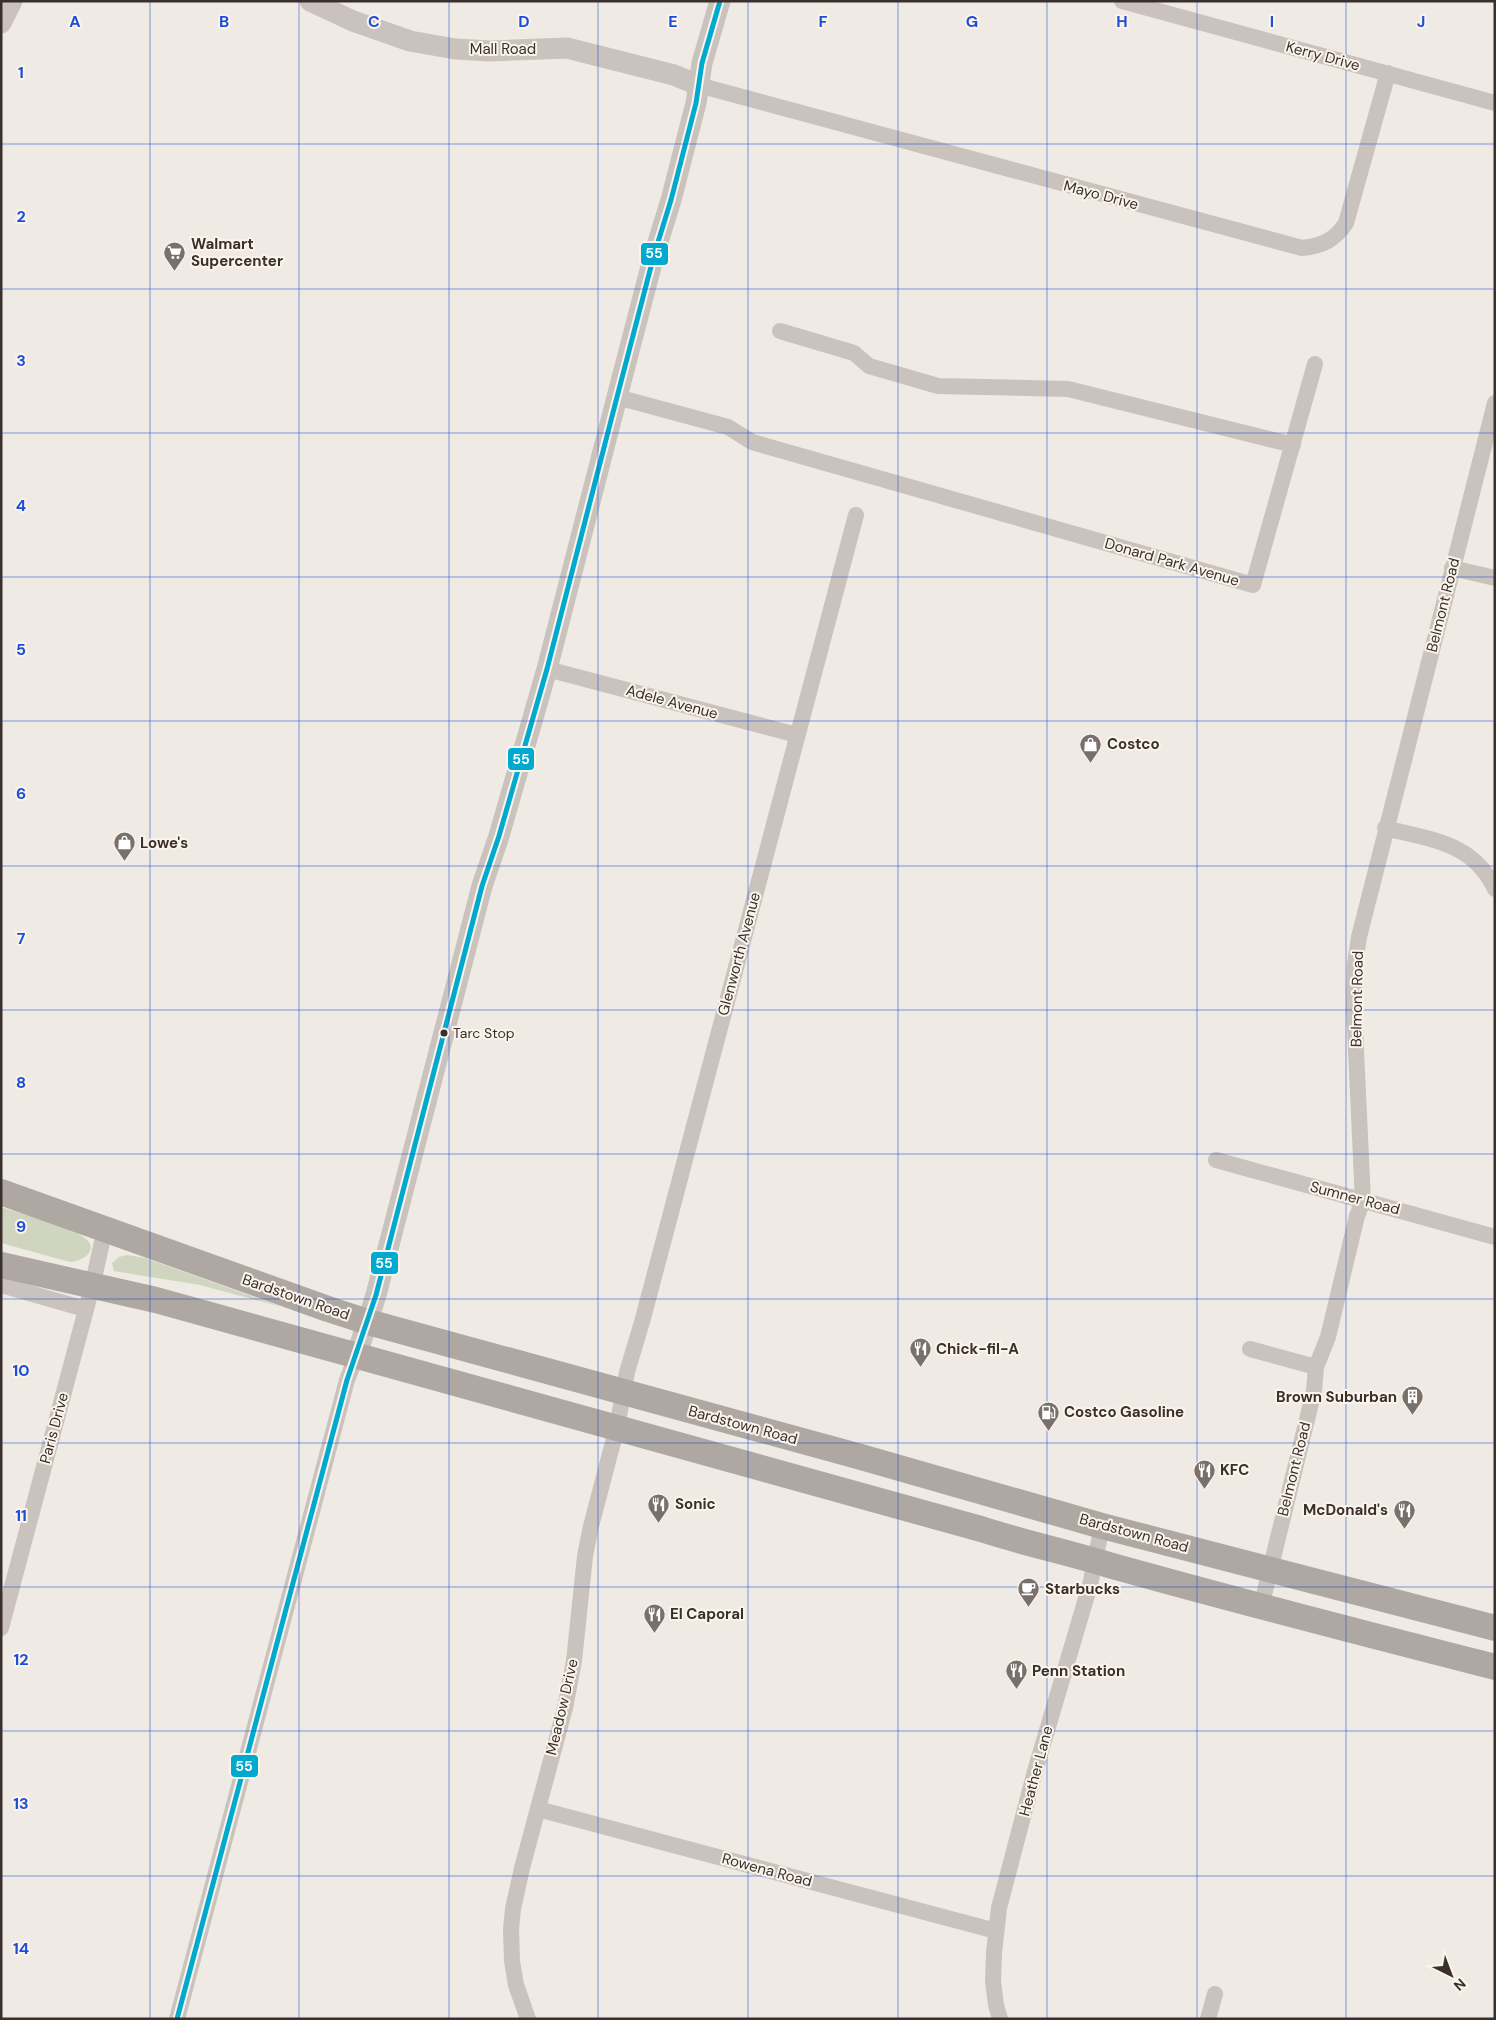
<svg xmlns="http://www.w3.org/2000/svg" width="1496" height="2020" viewBox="0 0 1496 2020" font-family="'DM Sans',sans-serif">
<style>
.green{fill:#d0d5bf}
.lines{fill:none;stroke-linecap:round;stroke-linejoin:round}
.minor{stroke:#c9c2bd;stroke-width:16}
.tertiary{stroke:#c9c2bd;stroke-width:21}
.primary{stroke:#aea7a2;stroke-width:26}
.bus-1-casing{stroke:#fbf4ed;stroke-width:9}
.bus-1{stroke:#00a9ce;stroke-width:5}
.grid{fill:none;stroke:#1d4ed8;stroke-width:1;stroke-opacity:0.55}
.bus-dot{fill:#3a2f2b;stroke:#fbf4ed;stroke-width:2}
.labels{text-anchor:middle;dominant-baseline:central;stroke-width:4;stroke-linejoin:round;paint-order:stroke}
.bus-label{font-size:14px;fill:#3a2f2b;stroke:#fbf4ed;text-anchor:start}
.street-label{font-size:15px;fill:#3a2f2b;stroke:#fbf4ed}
.poi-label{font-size:15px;font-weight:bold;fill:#3a2f2b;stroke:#fbf4ed;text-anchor:start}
.grid-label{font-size:16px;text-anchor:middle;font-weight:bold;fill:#1d4ed8;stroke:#fbf4ed;stroke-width:4;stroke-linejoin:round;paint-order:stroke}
.line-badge{stroke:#fbf4ed;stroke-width:2}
.badge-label{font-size:14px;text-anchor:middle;font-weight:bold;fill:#fff}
</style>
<rect width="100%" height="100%" fill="#efeae4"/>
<path class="green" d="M1 1207C25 1215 62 1223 82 1236 101 1248 86 1261 70 1262L1 1243Z
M127 1255 145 1258 282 1307 200 1285 114 1271 112 1263 119 1257Z"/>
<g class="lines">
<path class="minor" d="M1122 1 1495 103
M698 85 1302 248C1322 246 1335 240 1346 223L1388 73
M780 331 854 353 869 366 938 386 1068 389 1293 445
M617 397 728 427 752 442 1253 585 1315 364
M1452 568 1495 578
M547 669 797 735
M1385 828C1431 840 1473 842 1495 889
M1216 1160 1495 1237
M1 1285 85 1309
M1250 1349 1316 1367
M1261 1607 1314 1391 1316 1367 1328 1337 1357 1216 1363 1201 1354 1007 1355 964 1359 937 1495 403
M1 1628 92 1287 105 1229
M538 1809 996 1931
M177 2019 347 1380 356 1357
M528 2019 516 1985 512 1961 511 1929 513 1909 522 1868 565 1708 574 1661 585 1556 591 1526 617 1427 627 1372 642 1322 856 515
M1000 2019 996 2005 993 1981 994 1953 999 1908 1035 1771 1090 1585 1102 1526
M1208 2019 1215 1994"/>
<path class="tertiary" d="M310 1 353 21 410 41 455 49 490 51 567 48 674 75 698 85
M1 23 12 1
M356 1357 376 1295 482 886 499 836 547 669 617 397 654 255 671 200 696 103 702 63 720 1"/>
<path class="primary" d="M1 1192 328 1309 368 1322 861 1457 1102 1526 1495 1628
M1 1265 156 1300 981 1529C1024 1543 1067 1552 1109 1565 1237 1601 1366 1634 1495 1667"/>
<defs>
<path id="bus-1" d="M177 2019 347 1380 376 1295 482 886 499 836 547 669 617 397 654 255 671 200 696 103 702 63 720 1"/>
</defs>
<use href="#bus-1" class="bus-1-casing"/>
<use href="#bus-1" class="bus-1"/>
</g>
<path class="grid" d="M150 1V2019M299 1V2019M449 1V2019M598 1V2019M748 1V2019M898 1V2019M1047 1V2019M1197 1V2019M1346 1V2019M1 144H1495M1 289H1495M1 433H1495M1 577H1495M1 721H1495M1 866H1495M1 1010H1495M1 1154H1495M1 1299H1495M1 1443H1495M1 1587H1495M1 1731H1495M1 1876H1495"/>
<defs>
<symbol id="supermarket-pin" viewBox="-11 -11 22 30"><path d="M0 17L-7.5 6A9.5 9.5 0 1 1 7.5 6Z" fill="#79706c" stroke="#fbf4ed"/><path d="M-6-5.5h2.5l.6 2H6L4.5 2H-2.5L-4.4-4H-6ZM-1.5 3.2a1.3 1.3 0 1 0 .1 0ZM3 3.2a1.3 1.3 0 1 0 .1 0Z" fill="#fff"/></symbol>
<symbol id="shop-pin" viewBox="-11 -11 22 30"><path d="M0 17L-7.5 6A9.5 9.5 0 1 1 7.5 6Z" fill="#79706c" stroke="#fbf4ed"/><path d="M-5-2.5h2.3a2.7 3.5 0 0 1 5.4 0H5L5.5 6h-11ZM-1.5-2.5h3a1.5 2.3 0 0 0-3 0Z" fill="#fff"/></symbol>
<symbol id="restaurant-pin" viewBox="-11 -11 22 30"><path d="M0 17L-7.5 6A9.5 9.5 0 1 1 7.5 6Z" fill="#79706c" stroke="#fbf4ed"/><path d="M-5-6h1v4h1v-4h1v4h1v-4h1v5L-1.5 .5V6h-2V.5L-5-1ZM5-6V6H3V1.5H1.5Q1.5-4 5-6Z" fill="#fff"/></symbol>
<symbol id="building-pin" viewBox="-11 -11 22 30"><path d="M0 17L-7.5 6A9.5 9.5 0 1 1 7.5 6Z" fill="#79706c" stroke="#fbf4ed"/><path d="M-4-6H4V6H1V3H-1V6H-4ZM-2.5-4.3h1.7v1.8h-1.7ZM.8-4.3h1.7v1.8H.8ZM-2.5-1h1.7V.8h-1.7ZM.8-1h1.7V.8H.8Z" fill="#fff"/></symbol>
<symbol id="fuel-pin" viewBox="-11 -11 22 30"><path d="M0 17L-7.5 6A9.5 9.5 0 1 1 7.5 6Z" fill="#79706c" stroke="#fbf4ed"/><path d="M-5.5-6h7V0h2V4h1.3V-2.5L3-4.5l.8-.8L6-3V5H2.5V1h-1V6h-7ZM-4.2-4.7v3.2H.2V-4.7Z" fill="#fff"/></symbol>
<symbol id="cafe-pin" viewBox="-11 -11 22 30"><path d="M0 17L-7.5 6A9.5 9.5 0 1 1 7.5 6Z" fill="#79706c" stroke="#fbf4ed"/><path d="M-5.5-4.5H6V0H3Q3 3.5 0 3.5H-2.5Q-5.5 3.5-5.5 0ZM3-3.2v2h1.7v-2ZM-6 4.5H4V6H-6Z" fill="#fff"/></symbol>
</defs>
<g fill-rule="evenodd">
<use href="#supermarket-pin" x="162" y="240" width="25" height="34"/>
<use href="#shop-pin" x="1078" y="732" width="25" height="34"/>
<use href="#shop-pin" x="112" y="830" width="25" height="34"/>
<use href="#restaurant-pin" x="908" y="1336" width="25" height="34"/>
<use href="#building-pin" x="1400" y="1384" width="25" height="34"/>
<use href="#fuel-pin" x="1036" y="1400" width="25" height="34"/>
<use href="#restaurant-pin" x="1192" y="1458" width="25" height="34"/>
<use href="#restaurant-pin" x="646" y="1492" width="25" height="34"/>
<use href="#restaurant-pin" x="1392" y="1498" width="25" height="34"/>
<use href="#cafe-pin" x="1016" y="1576" width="25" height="34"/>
<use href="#restaurant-pin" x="642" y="1602" width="25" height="34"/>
<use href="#restaurant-pin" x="1004" y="1658" width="25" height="34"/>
</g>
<circle class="bus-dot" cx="444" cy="1033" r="4.5"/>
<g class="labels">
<g class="bus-label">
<text x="453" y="1033">Tarc Stop</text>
</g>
<g class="street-label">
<text x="503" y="49">Mall Road</text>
<text transform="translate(1323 56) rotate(15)">Kerry Drive</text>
<text transform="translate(1101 195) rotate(15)">Mayo Drive</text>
<text transform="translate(1172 562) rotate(16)">Donard Park Avenue</text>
<text transform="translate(1443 605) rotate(-76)">Belmont Road</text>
<text transform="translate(672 702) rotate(15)">Adele Avenue</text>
<text transform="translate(739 954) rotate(-75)">Glenworth Avenue</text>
<text transform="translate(1357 999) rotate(-89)">Belmont Road</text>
<text transform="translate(1355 1198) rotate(15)">Sumner Road</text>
<text transform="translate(296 1297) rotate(19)">Bardstown Road</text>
<text transform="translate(743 1425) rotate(15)">Bardstown Road</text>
<text transform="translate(54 1428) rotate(-75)">Paris Drive</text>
<text transform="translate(1294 1469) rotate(-76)">Belmont Road</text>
<text transform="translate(1134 1533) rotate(15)">Bardstown Road</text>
<text transform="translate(562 1707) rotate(-77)">Meadow Drive</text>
<text transform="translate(1036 1771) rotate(-75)">Heather Lane</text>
<text transform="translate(767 1870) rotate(15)">Rowena Road</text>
</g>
<g class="poi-label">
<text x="191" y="244">Walmart<tspan x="191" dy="17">Supercenter</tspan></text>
<text x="1107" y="744">Costco</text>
<text x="140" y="843">Lowe's</text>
<text x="936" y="1349">Chick-fil-A</text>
<text x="1397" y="1397" text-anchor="end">Brown Suburban</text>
<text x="1064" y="1412">Costco Gasoline</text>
<text x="1220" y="1470">KFC</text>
<text x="675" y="1504">Sonic</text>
<text x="1388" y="1510" text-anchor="end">McDonald's</text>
<text x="1045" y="1589">Starbucks</text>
<text x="670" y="1614">El Caporal</text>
<text x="1032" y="1671">Penn Station</text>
</g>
</g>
<g class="grid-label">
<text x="75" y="27">A</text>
<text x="224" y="27">B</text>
<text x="374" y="27">C</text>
<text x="524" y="27">D</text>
<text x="673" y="27">E</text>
<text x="823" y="27">F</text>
<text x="972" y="27">G</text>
<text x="1122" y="27">H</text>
<text x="1272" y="27">I</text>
<text x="1421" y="27">J</text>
<text x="21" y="78">1</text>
<text x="21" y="222">2</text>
<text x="21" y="366">3</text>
<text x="21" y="511">4</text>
<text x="21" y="655">5</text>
<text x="21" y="799">6</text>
<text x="21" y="944">7</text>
<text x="21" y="1088">8</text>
<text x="21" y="1232">9</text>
<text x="21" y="1376">10</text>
<text x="21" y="1521">11</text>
<text x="21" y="1665">12</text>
<text x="21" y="1809">13</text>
<text x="21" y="1954">14</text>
</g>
<g class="line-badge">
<rect x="640" y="242" width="29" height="24" rx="5" fill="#00a9ce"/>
<rect x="507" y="747" width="28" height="24" rx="5" fill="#00a9ce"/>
<rect x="370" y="1251" width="29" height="24" rx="5" fill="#00a9ce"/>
<rect x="230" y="1754" width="29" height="24" rx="5" fill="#00a9ce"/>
</g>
<g class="badge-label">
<text x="654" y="258">55</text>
<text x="521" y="764">55</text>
<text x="384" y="1268">55</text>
<text x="244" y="1771">55</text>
</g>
<rect width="1496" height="2020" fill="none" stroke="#3a2f2b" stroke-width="5"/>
<g transform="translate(1451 1975) rotate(138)" stroke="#fbf4ed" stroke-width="4" paint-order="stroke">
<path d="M0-4L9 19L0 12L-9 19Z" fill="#3a2f2b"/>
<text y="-8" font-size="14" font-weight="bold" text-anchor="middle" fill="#3a2f2b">N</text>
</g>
</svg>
